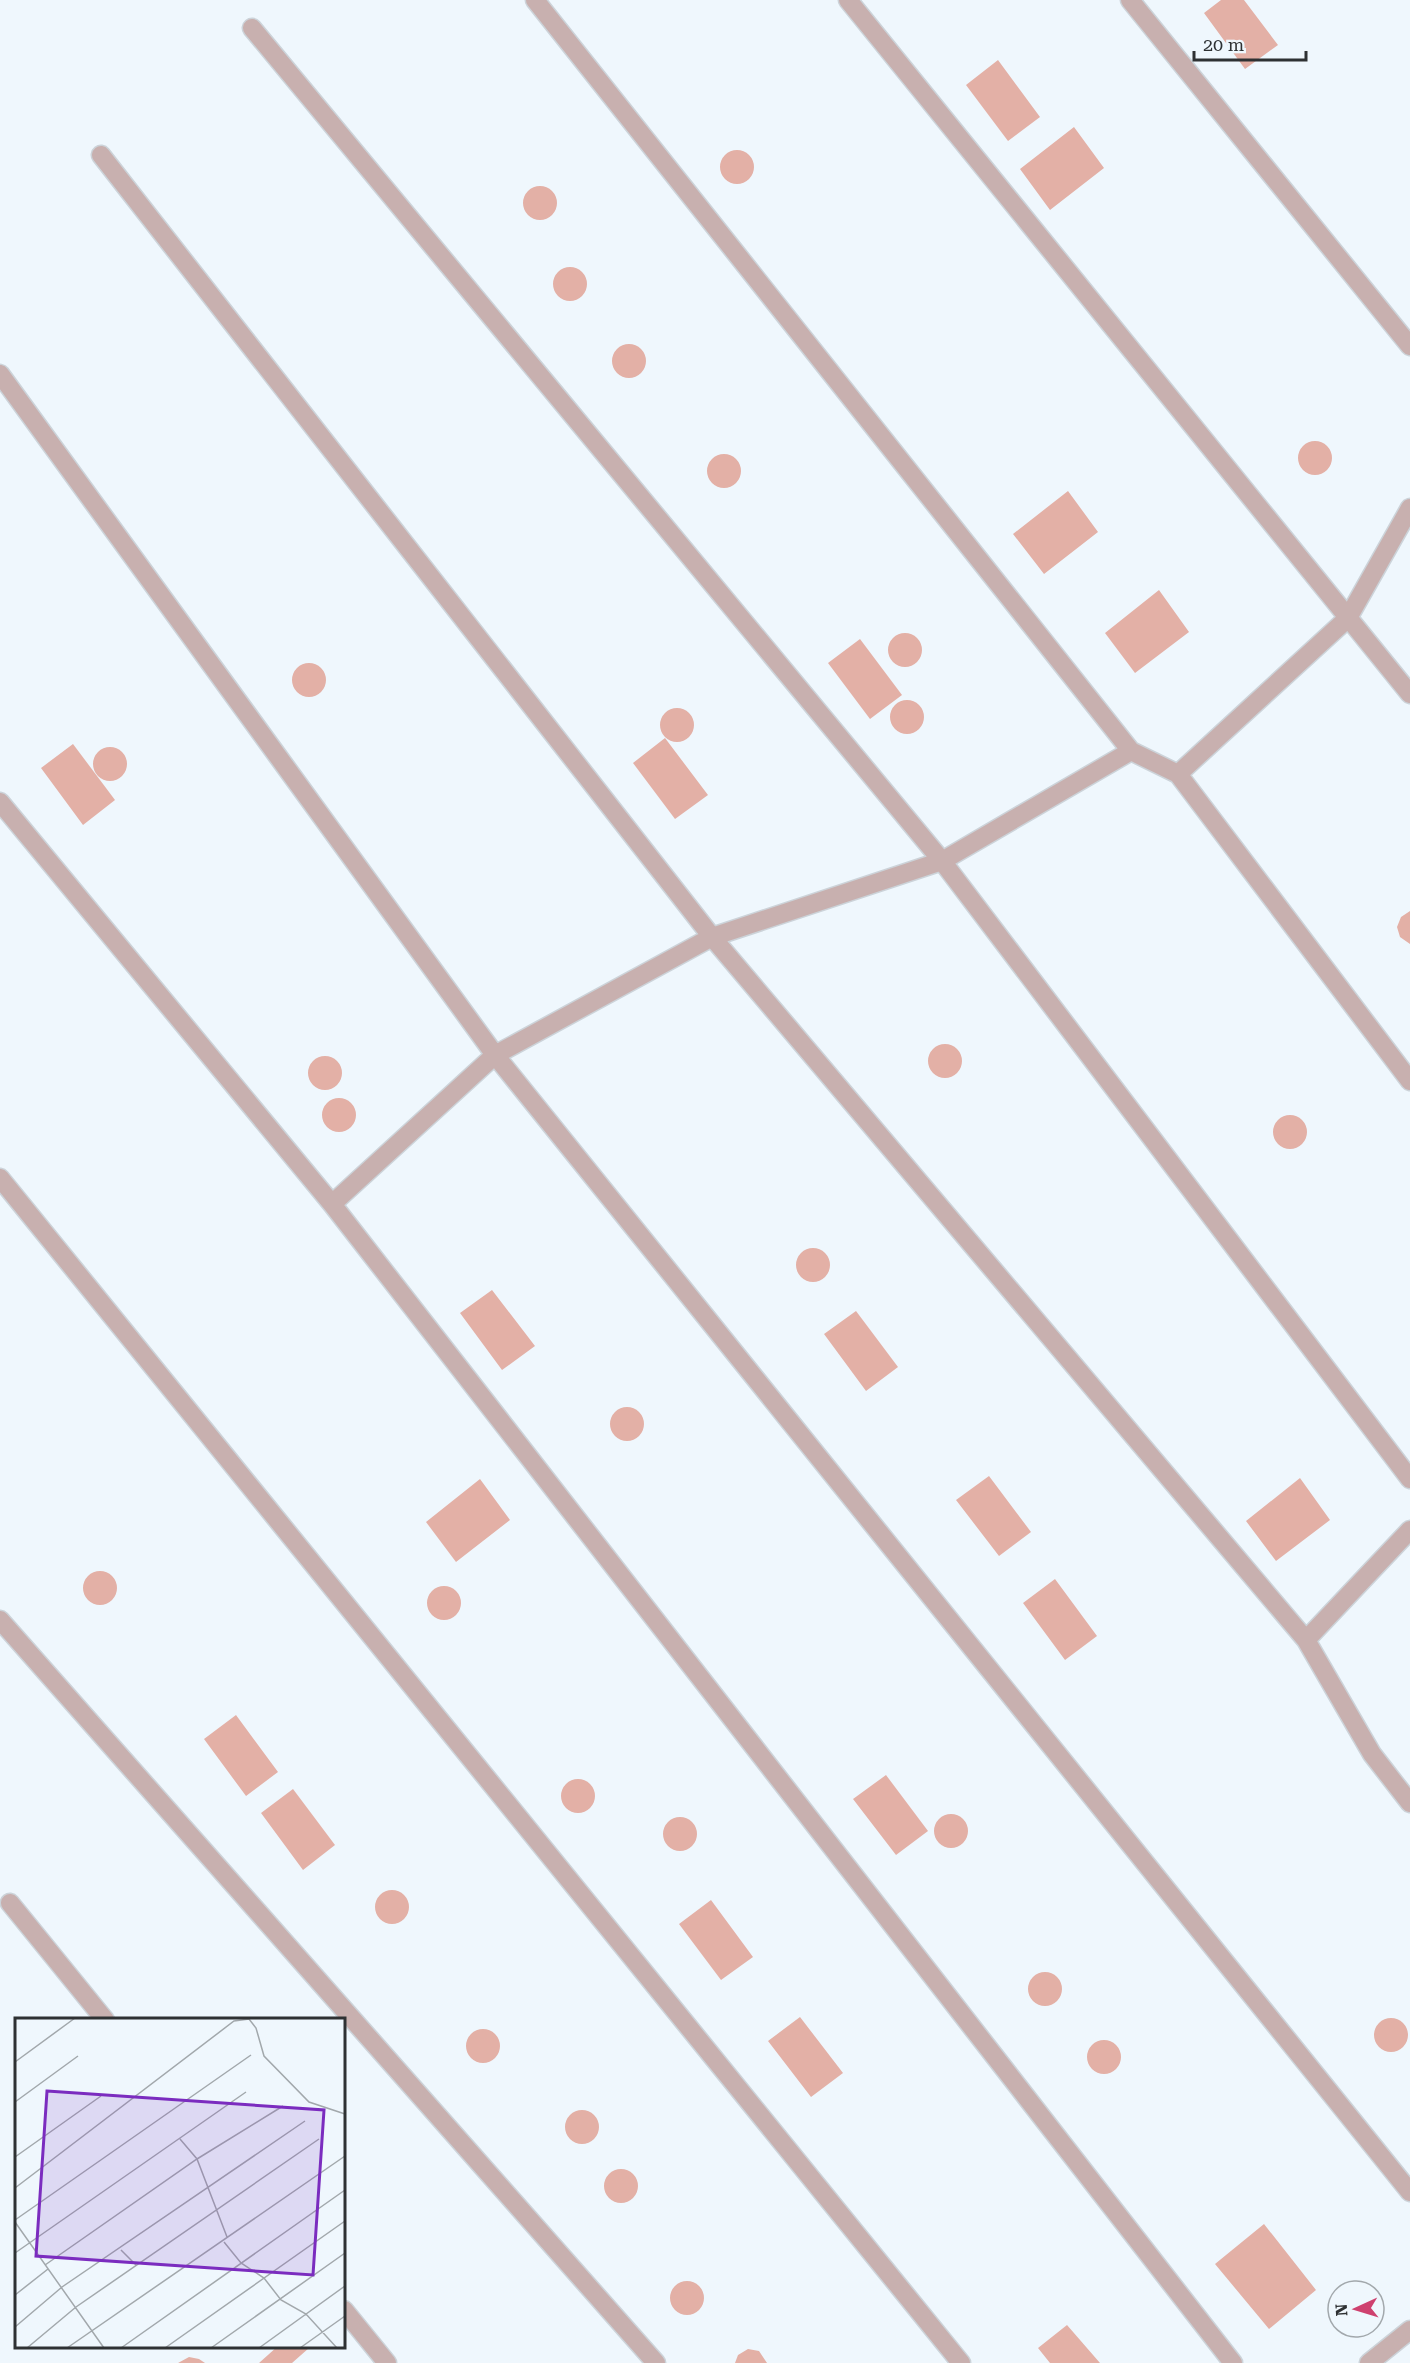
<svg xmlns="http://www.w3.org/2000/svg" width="1410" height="2363" viewBox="0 0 1410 2363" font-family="'Roboto Serif',serif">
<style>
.building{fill:#e3b0a6}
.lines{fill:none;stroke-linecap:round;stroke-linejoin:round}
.minor-casing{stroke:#ccd3d9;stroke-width:21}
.minor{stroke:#c8b0af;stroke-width:18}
.inset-road{fill:none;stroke:#a2a8ac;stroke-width:1.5}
.view{fill:#7b2cbf;fill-opacity:0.15;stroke:#7b2cbf;stroke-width:3}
.inset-edge{fill:none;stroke:#2e3133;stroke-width:3}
</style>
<rect width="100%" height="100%" fill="#eff7fd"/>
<path class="building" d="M1221 0H1244L1278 45 1245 69 1204 13Z
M998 60 1040 117 1008 141 966 85Z
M1074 127 1104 168 1050 210 1020 169Z
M720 167a17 17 0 1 1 34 0a17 17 0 1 1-34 0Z
M523 203a17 17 0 1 1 34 0a17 17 0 1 1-34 0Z
M553 284a17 17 0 1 1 34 0a17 17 0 1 1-34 0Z
M612 361a17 17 0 1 1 34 0a17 17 0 1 1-34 0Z
M1298 458a17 17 0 1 1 34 0a17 17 0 1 1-34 0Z
M707 471a17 17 0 1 1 34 0a17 17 0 1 1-34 0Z
M1068 491 1098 532 1044 574 1013 534Z
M1159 590 1189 632 1135 673 1105 633Z
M888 650a17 17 0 1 1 34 0a17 17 0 1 1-34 0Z
M860 639 902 695 870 719 828 663Z
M292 680a17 17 0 1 1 34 0a17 17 0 1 1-34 0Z
M890 717a17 17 0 1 1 34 0a17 17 0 1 1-34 0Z
M660 725a17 17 0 1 1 34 0a17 17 0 1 1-34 0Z
M665 738 708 795 675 819 633 763Z
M73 744 115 800 83 825 41 768Z
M93 764a17 17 0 1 1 34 0a17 17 0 1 1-34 0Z
M1410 911V944L1400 937 1397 927 1401 917Z
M928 1061a17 17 0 1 1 34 0a17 17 0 1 1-34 0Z
M308 1073a17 17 0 1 1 34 0a17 17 0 1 1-34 0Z
M322 1115a17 17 0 1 1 34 0a17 17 0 1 1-34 0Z
M1273 1132a17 17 0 1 1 34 0a17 17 0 1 1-34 0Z
M796 1265a17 17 0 1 1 34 0a17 17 0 1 1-34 0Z
M492 1290 535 1346 502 1370 460 1313Z
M856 1311 898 1367 866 1391 824 1334Z
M610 1424a17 17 0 1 1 34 0a17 17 0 1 1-34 0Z
M989 1476 1031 1532 999 1556 956 1500Z
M1300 1478 1330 1520 1276 1561 1246 1521Z
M480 1479 510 1520 456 1562 426 1522Z
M83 1588a17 17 0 1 1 34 0a17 17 0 1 1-34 0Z
M1055 1579 1097 1636 1065 1660 1023 1603Z
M427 1603a17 17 0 1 1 34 0a17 17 0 1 1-34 0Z
M236 1715 278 1772 246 1796 204 1739Z
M886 1775 928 1831 896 1855 853 1799Z
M561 1796a17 17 0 1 1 34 0a17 17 0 1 1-34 0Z
M293 1789 335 1845 303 1870 261 1813Z
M934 1831a17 17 0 1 1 34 0a17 17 0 1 1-34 0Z
M663 1834a17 17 0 1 1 34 0a17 17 0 1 1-34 0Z
M375 1907a17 17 0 1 1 34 0a17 17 0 1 1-34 0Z
M711 1900 753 1957 721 1980 679 1924Z
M1028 1989a17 17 0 1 1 34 0a17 17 0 1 1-34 0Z
M800 2017 843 2073 811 2097 768 2041Z
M1374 2035a17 17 0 1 1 34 0a17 17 0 1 1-34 0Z
M466 2046a17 17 0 1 1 34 0a17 17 0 1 1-34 0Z
M1087 2057a17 17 0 1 1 34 0a17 17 0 1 1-34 0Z
M565 2127a17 17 0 1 1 34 0a17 17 0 1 1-34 0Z
M604 2186a17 17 0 1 1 34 0a17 17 0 1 1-34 0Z
M1264 2224 1316 2290 1269 2329 1215 2264Z
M670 2298a17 17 0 1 1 34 0a17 17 0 1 1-34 0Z
M1067 2325 1100 2363H1050L1038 2348Z
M278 2346H307L309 2348 292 2363H259Z
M748 2349 759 2351 767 2363H735L738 2355Z
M189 2357 199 2359 205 2363H178Z"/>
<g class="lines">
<defs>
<path id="minor" d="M535 0 1131 751 1178 774 1410 1081
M848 0 1410 694
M1130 0 1410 346
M252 28 942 861 1410 1479
M101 155 712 937 1306 1640 1372 1754 1410 1803
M0 374 495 1055 1410 2192
M1178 774 1348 618 1410 508
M0 802 332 1204 1233 2363
M0 1178 961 2363
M332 1204 495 1055 712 937 942 861 1131 751
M0 1620 656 2363
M1306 1640 1410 1530
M10 1903 105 2020
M344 2310 387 2363
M1369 2363 1410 2330"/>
</defs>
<use href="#minor" class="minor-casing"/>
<use href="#minor" class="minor"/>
</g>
<g transform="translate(15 2018)">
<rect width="330" height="330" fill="#eff7fd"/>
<path class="inset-road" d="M0 44 60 0M0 84 63 38M165 121 182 141 212 219M0 139 86 78M0 170 219 3 234 1 241 10 249 38 294 84 330 96M0 202 236 37M0 204 89 330M209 224 226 245 249 260 266 282 291 296 322 330M106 232 121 247M0 235 231 74M30 247 182 141 268 88M0 277 33 251M0 309 47 269 290 103M12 330 61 289 304 121M52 330 330 138M106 330 330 172M150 330 330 203M196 330 330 235M244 330 330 268M285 330 330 298"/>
<path class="view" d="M32 73 309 92 298 257 21 238Z"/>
<rect width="330" height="330" class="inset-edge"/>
</g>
<g transform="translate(1356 2309) rotate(266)"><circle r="28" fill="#eff7fd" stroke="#a2a8ac" stroke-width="1.5"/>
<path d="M0-4.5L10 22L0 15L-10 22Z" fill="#ce416f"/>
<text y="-9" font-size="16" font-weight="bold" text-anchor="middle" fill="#2e3133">N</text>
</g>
<path d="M1194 51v9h112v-9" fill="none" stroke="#2e3133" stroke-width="3"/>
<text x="1203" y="51" font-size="18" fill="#2e3133" stroke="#eff7fd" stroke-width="4.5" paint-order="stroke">20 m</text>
</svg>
